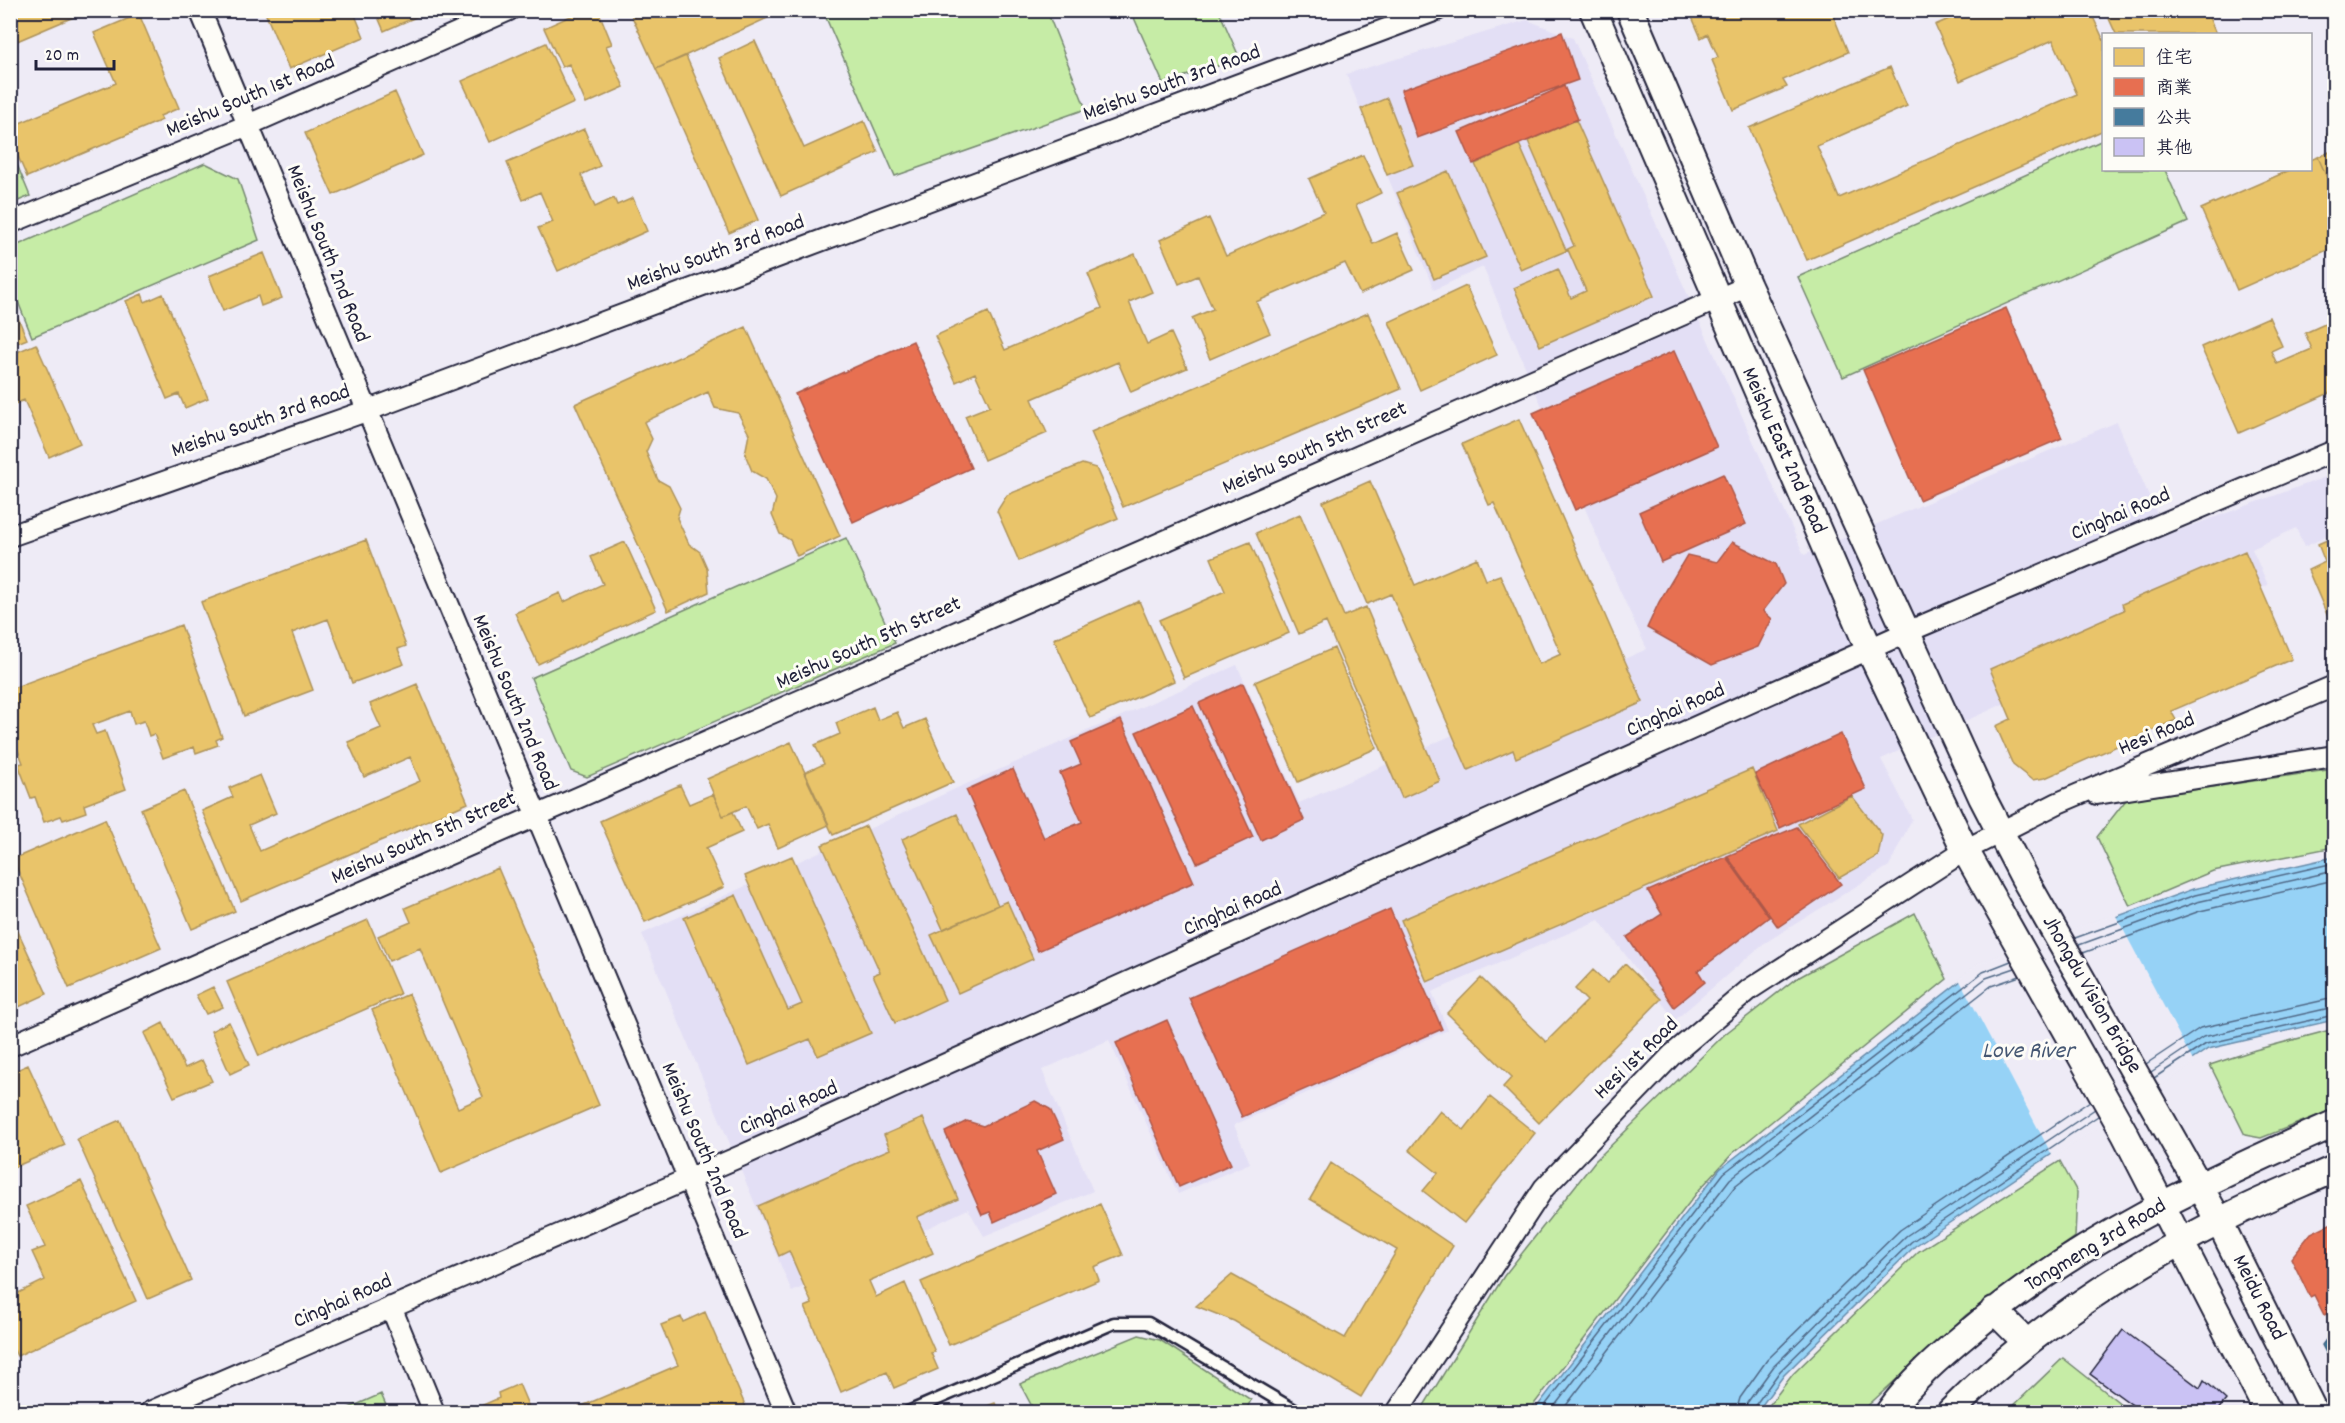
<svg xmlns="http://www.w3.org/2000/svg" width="2345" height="1423" viewBox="0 0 2345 1423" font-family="Dekko,'LXGW WenKai TC',sans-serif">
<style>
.built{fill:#e3dff5}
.green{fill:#c6eca6;stroke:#748770;stroke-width:1.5}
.water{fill:#96d2f6;stroke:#688cab;stroke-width:1.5}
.pier{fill:#eeebf6}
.homes{fill:#e9c46a;stroke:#ad935c;stroke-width:1.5}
.shops{fill:#e76f51;stroke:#ac584a;stroke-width:1.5}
.public{fill:#457b9d;stroke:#3a6080;stroke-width:1.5}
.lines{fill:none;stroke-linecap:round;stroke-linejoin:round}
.shore{stroke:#506886;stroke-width:1.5}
.building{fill:#cac2f4;stroke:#22223b;stroke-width:1.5}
.service-casing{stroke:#22223b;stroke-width:15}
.minor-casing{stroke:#22223b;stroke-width:24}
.tertiary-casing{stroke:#22223b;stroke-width:30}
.service{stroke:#fdfcf7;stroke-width:10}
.minor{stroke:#fdfcf7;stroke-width:20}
.tertiary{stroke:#fdfcf7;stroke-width:26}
.labels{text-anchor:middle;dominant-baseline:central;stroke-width:6;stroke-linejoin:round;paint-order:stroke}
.street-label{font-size:22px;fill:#22223b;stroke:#fdfcf7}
.water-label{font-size:24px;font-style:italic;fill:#455773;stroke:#fdfcf7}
</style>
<rect width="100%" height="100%" fill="#eeebf6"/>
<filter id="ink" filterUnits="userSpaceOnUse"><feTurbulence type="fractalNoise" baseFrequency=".0167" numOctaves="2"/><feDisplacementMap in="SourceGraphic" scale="12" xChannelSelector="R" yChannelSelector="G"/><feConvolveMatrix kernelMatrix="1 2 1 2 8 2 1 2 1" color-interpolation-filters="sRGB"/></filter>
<g filter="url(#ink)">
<path class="built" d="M1527 20 1573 38 1804 555 2117 422 2166 535 2334 474V533L2304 547 2296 528 2252 549 2268 585 1881 759 1912 819 1889 866 1763 944 1675 1020 1599 920 1432 992 1448 1030 1234 1125 1250 1163 1178 1194 1109 1040 1042 1070 1093 1191 984 1236 968 1209 792 1292 642 934 955 789 1237 665 1299 803 1647 649 1620 591 1483 267 1434 290 1346 74Z"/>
<path class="green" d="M823 11H1047L1086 109 895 176Z
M1131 11H1219L1240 59 1163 83Z
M2103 140 2104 170H2165L2188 222 1843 377 1798 277Z
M11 150 30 196 11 204H10Z
M205 163 238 179 259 240 32 337 11 284V248Z
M846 538 895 643 587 777 571 771 531 678Z
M2334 769V847L2213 871 2130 906 2097 837 2126 800Z
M1915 913 1947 979 1733 1153 1699 1190 1528 1412H1420L1504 1276 1595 1161 1725 1034 1794 980Z
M2334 1029V1109L2261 1138 2245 1135 2210 1065 2255 1050Z
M2060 1161 2077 1192 2075 1237 1966 1315 1861 1412H1764L1793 1374 1919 1251Z
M1139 1335 1160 1340 1251 1400 1245 1412H1035L1020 1384Z
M2063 1358 2131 1412H2007Z
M381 1394 389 1412H340Z"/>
<path class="water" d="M2334 857V1020L2208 1049 1915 1246 1784 1375 1757 1412H1533L1720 1169 1980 966 2193 889Z"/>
<path class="pier" d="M2115 914 2194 1063 2053 1157 1959 979 1979 963Z"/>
<path class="homes" d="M10 10H90L10 44Z
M264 10H353L364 37 289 69Z
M375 10H432L384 31Z
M584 10H598L612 44 606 46 624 87 586 104 569 64 562 67 544 28Z
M629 10H785L656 69Z
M1689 10H1798L1800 14 1809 10H1831L1848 52 1783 80 1787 87 1733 110 1712 60 1718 57 1708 34 1701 38Z
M1956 10H2099L2100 14 2093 17 2104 41V130L1807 260 1749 128 1890 67 1907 106 1817 146 1839 198 2077 94 2053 40 1960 81 1935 25 1958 15Z
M2105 10H2206L2216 34H2116Z
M2240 10H2254L2242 16Z
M139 14 179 108 160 116 162 120 27 177 10 138V127L116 83 94 33Z
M755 41 804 148 864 121 878 152 781 196 719 58Z
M755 41 804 148 864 121 878 152 781 196 719 58Z
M546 43 574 103 490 142 462 81Z
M686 56 758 220 729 233 656 69Z
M395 92 423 155 333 195 305 133Z
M1387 98 1413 165 1387 175 1361 109Z
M1576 120 1654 296 1540 346 1514 288 1558 269 1571 298 1586 291 1568 250 1521 270 1475 164 1519 144 1566 250 1574 246 1528 141Z
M584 129 600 166 581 175 595 207 614 198 617 205 633 198 647 231 558 271 538 228 553 222 540 192 523 200 507 163Z
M2334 130V194L2318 157 2334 150 2327 134Z
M1363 155 1381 193 1356 205 1373 244 1397 233 1414 270 1360 294 1345 263 1256 302 1270 333 1210 359 1192 318 1213 309 1198 276 1179 284 1160 240 1209 218 1226 256 1324 212 1309 179Z
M2318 157 2334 194V247L2237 290 2201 209 2290 170H2310V160Z
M1448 171 1486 257 1434 279 1397 193Z
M264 253 282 298 261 306 258 296 223 311 209 276Z
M1135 254 1152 292 1129 302 1147 344 1171 333 1187 368 1131 392 1118 362 1032 399 1047 433 984 460 965 416 990 406 975 373 956 382 935 336 988 312 1005 350 1102 308 1088 274Z
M1466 286 1497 355 1420 390 1389 322Z
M142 294 145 302 163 294 208 398 185 408 179 394 167 399 126 301Z
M10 299 27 339 10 346Z
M1368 313 1401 389 1123 507 1091 432Z
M2269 317 2282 346 2271 351 2277 364 2312 349 2305 333 2334 320V391L2239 433 2201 347Z
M746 327 840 536 797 556 790 540 780 534 772 515 776 499 766 479 752 471 745 454 749 434 738 413 715 408 708 392 644 422 652 439 646 452 658 480 669 486 680 508 677 518 689 544 700 552 707 568 709 592 668 611 575 404Z
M36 344 80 443 49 457 24 400 10 406V355Z
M1519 419 1643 702 1516 758 1513 750 1468 770 1391 594 1367 604 1323 502 1370 481 1415 585 1477 558 1486 580 1500 575 1539 664 1561 654 1494 503 1489 505 1462 444Z
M1082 464 1096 468 1118 518 1019 561 997 511 1007 495Z
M1300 514 1344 616 1366 607 1440 781 1402 798 1326 622 1299 634 1256 533Z
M2334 537V631L2308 570 2325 562 2318 544Z
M366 540 406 646 398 649 404 664 352 683 328 619 292 633 313 690 244 716 201 602Z
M625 542 656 610 538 664 515 613 560 593 564 602 603 584 591 557Z
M1250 542 1289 633 1184 678 1159 620 1225 591 1211 558Z
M2245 551 2292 659 2171 711 2176 720 2045 778 2032 780 2013 765 1996 726 2011 719 1990 669 2124 610 2122 604Z
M1139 601 1174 681 1090 718 1054 639Z
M181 625 222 737 216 740 218 745 196 753 194 747 163 758 154 734 149 736 144 721 134 724 130 711 92 725 96 734 105 731 126 789 84 805 86 812 63 820 61 816 44 822 35 797 31 798 18 764 23 763 10 730V689Z
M1334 648 1377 748 1298 782 1255 682Z
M417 684 468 803 241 901 202 811 233 797 229 788 260 775 276 813 249 825 260 851 420 781 410 757 364 777 348 742 381 728 370 704Z
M873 707 878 720 897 712 904 728 925 719 953 782 833 835 804 773 824 764 815 745 840 734 836 723Z
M791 742 829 825 778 848 768 824 757 829 746 806 723 816 707 779Z
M1752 769 1778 831 1427 982 1401 920Z
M680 785 689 804 713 794 723 816 733 812 742 832 706 848 724 887 645 922 600 821Z
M184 791 235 911 192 929 141 809Z
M1852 796 1882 835 1878 856 1839 878 1798 824Z
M957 814 998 905 943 929 902 839Z
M105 819 161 948 69 988 13 859Z
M866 826 945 1000 895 1023 873 975 880 972 822 845Z
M792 856 871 1033 818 1056 810 1039 749 1065 684 918 736 895 788 1010 802 1004 745 876Z
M498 868 599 1105 441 1173 372 1010 409 994 458 1108 483 1097 420 948 389 961 378 936 411 922 405 908Z
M1007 901 1033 959 958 993 931 935Z
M10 914 47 994 10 1011Z
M368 920 400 994 259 1056 227 982Z
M1625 964 1661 999 1539 1123 1503 1087 1512 1077 1447 1013 1481 978 1546 1042 1587 1001 1575 989 1593 970 1607 983Z
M213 987 223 1007 206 1014 196 995Z
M229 1022 249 1065 230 1074 211 1031Z
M163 1023 185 1068 202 1060 212 1081 174 1097 144 1033Z
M28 1065 65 1145 10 1169V1073Z
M1490 1097 1535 1133 1464 1223 1423 1191 1438 1173 1409 1150 1440 1111 1464 1130Z
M923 1118 958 1199 917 1217 933 1253 869 1281 876 1297 905 1283 935 1352 931 1353 938 1369 894 1388 887 1372 841 1392 805 1307 812 1304 789 1251 779 1256 758 1206 890 1149 884 1135Z
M120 1120 191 1280 148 1299 77 1139Z
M1331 1163 1453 1246 1361 1397 1234 1321 1196 1306 1232 1275 1345 1338 1397 1250 1310 1199Z
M81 1181 136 1301 17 1356 10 1343V1297L45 1280 32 1252 45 1247 26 1206Z
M1100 1204 1123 1255 1094 1267 1099 1280 949 1345 921 1282Z
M705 1312 748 1412H568L678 1365 661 1325 681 1317 683 1322Z
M519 1384 531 1412H478L476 1408 499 1398 498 1393Z
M995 1403 999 1412H972Z"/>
<path class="shops" d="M1562 32 1578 80 1417 138 1401 90Z
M1564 86 1578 119 1473 164 1459 132Z
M2006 308 2062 438 1919 500 1863 370Z
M913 341 971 468 853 522 795 394Z
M1674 351 1717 447 1575 510 1533 413Z
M1723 474 1746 524 1661 562 1639 512Z
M1732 542 1776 564 1784 584 1763 611 1772 619 1758 647 1712 665 1647 628 1659 602 1687 555 1717 562Z
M1243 683 1304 820 1261 840 1199 703Z
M1193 706 1253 837 1197 863 1136 732Z
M1121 720 1194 882 1038 951 966 790 1013 769 1044 838 1082 822 1060 773 1081 764 1071 742Z
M1841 734 1866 789 1780 828 1755 774Z
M1797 827 1841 884 1778 927 1727 856Z
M1726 857 1769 917 1698 971 1705 982 1674 1007 1627 937 1662 914 1648 891Z
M1390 909 1442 1029 1242 1117 1189 998Z
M1167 1020 1231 1164 1179 1187 1116 1043Z
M1035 1101 1050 1109 1064 1139 1037 1151 1056 1194 994 1222 990 1212 982 1215 945 1132 967 1121 983 1126Z
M2334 1222V1311L2324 1315 2314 1295 2310 1297 2291 1258 2311 1233Z"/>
<path class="public" d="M2334 1329V1368L2322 1345Z"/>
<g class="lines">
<path class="shore" d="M2075 938 2195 895 2334 863
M2079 945 2197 902 2334 871
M2083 953 2200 911 2334 880
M2146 1064 2200 1028 2334 998
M2151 1072 2203 1037 2334 1007
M2154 1078 2206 1044 2334 1015
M1540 1412 1724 1173 1983 972 2011 961
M1550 1412 1730 1179 1986 978 2015 968
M1561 1412 1736 1185 1991 986 2020 976
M1736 1412 1740 1398 1767 1360 1900 1230 2090 1101
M1745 1412 1747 1403 1774 1366 1906 1236 2095 1109
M1753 1412 1754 1407 1780 1371 1911 1242 2098 1116"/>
</g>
<path class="building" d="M2123 1330 2200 1388 2204 1380 2226 1400 2216 1412H2142L2090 1374Z"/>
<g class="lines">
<defs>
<path id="service" d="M908 1412 1114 1323H1148L1298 1412"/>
<path id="minor" d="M200 10 786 1412
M10 223 248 125 509 10
M10 536 366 411 1437 10
M2097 794 2334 756
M10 1046 1748 286
M391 1307 434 1412
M150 1412 741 1156 1907 632 2334 451
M1397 1412 1544 1188 1672 1055 1750 989 1965 850 2058 803 2334 686"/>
<path id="tertiary" d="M1593 10 1870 651 1965 850 2125 1134 2268 1412
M1630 10 1748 286 1982 797 2023 876 2219 1221 2314 1412
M1994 1310 2027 1343
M1889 1412C1910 1382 1940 1356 1969 1332 2077 1240 2205 1181 2334 1124
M1950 1412C2026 1334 2121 1272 2218 1222 2255 1202 2296 1186 2334 1169"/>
</defs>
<use href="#service" class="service-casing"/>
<use href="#minor" class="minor-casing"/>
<use href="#tertiary" class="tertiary-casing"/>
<use href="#service" class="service"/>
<use href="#minor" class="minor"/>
<use href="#tertiary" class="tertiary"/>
</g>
</g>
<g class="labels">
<g class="street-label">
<text transform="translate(1172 84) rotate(-20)">Meishu South 3rd Road</text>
<text transform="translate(251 97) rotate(-23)">Meishu South 1st Road</text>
<text transform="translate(327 254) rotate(68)">Meishu South 2nd Road</text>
<text transform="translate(716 254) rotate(-20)">Meishu South 3rd Road</text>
<text transform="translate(261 422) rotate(-19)">Meishu South 3rd Road</text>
<text transform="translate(1315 449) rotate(-24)">Meishu South 5th Street</text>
<text transform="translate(1783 451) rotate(66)">Meishu East 2nd Road</text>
<text transform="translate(2121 515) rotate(-23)">Cinghai Road</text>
<text transform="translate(869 644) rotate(-24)">Meishu South 5th Street</text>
<text transform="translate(514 703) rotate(67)">Meishu South 2nd Road</text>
<text transform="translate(1676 711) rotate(-24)">Cinghai Road</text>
<text transform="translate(2157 735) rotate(-23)">Hesi Road</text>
<text transform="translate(424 839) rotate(-24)">Meishu South 5th Street</text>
<text transform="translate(1233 910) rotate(-24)">Cinghai Road</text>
<text transform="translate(2091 995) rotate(60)">Jhongdu Vision Bridge</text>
<text transform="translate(1637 1059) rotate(-44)">Hesi 1st Road</text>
<text transform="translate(789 1109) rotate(-24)">Cinghai Road</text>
<text transform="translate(703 1151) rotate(67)">Meishu South 2nd Road</text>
<text transform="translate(2096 1246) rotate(-31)">Tongmeng 3rd Road</text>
<text transform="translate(2258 1298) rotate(63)">Meidu Road</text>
<text transform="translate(343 1302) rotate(-24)">Cinghai Road</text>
</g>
<g class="water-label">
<text x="2028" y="1052">Love River</text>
</g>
</g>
<rect width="2345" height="1423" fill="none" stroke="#fdfcf7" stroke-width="36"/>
<rect x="18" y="18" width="2309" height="1387" fill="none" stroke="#22223b" stroke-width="2" filter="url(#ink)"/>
<rect x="2102" y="33" width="210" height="138" fill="#fdfcf7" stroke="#a5a5ac" stroke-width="1.5"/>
<rect x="2114" y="48" width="30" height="18" fill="#e9c46a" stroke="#a5a5ac" stroke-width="1.5"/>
<text x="2156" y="63" font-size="18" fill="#22223b">住宅</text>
<rect x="2114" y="78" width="30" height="18" fill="#e76f51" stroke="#a5a5ac" stroke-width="1.5"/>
<text x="2156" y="93" font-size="18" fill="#22223b">商業</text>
<rect x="2114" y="108" width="30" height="18" fill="#457b9d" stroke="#a5a5ac" stroke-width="1.5"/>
<text x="2156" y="123" font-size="18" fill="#22223b">公共</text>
<rect x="2114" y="138" width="30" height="18" fill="#cac2f4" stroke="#a5a5ac" stroke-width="1.5"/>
<text x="2156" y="153" font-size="18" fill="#22223b">其他</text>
<path d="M36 60v9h78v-9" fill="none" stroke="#22223b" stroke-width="3"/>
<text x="45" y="60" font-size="18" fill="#22223b" stroke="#fdfcf7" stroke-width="4.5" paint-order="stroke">20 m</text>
</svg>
